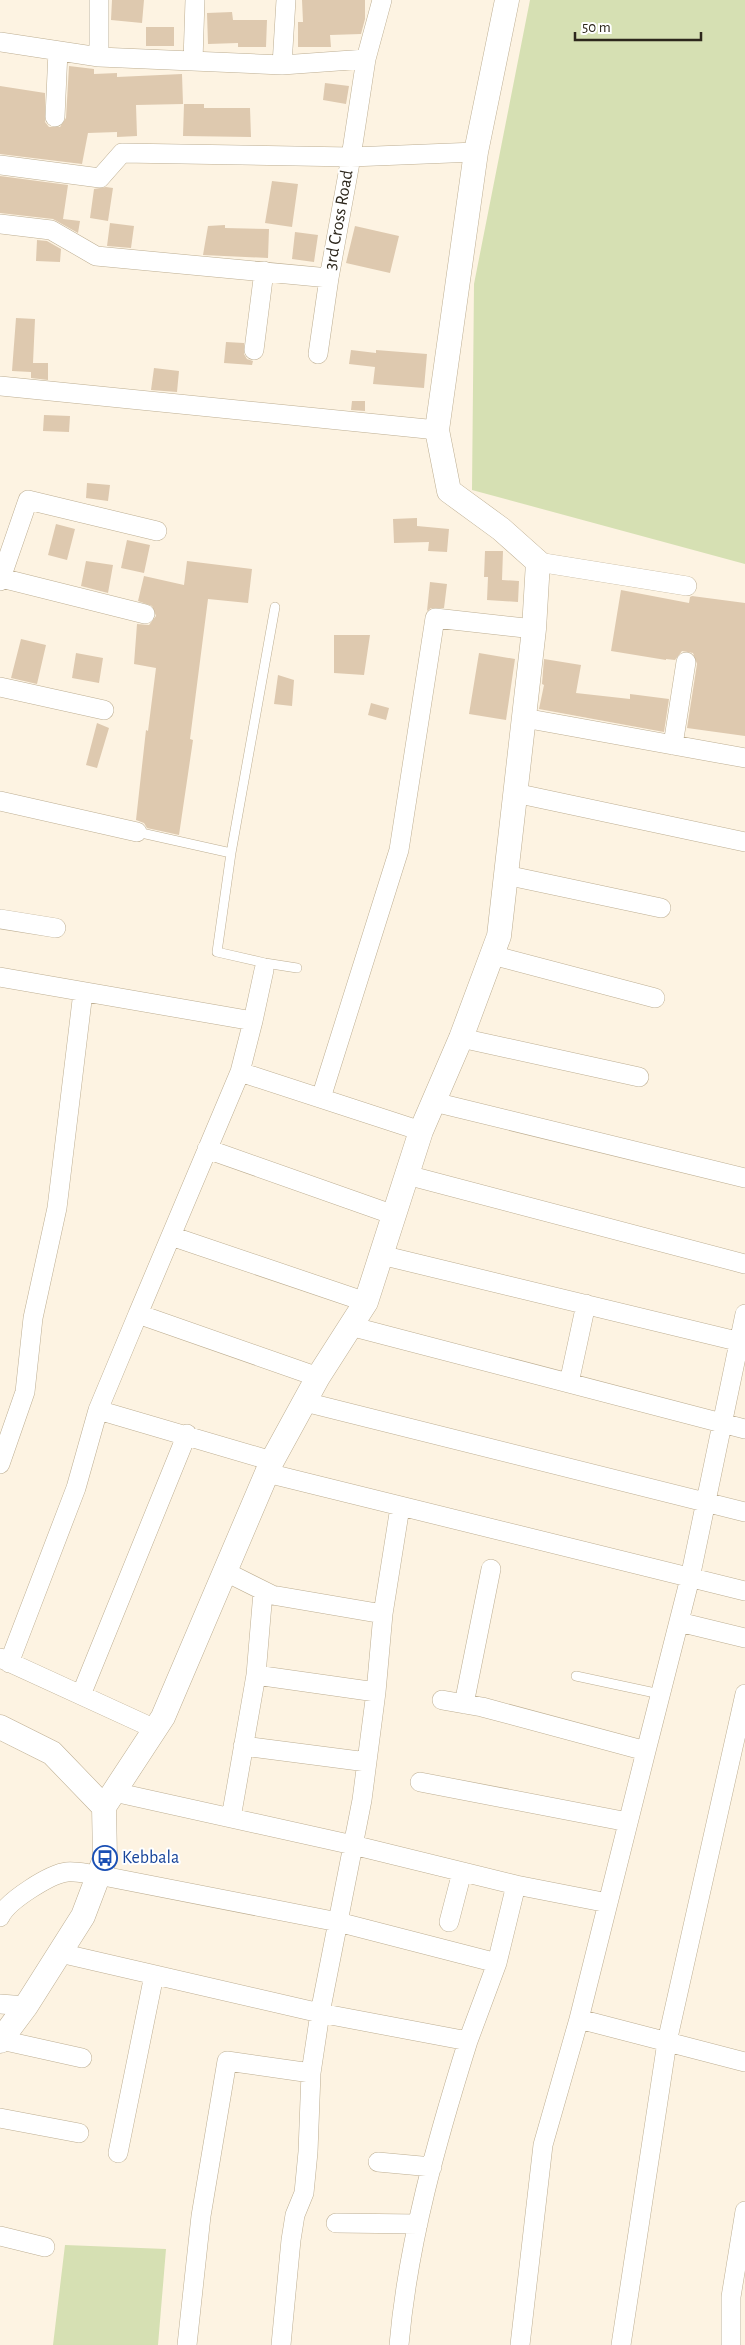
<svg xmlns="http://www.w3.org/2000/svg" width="745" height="2345" viewBox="0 0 745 2345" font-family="'Alegreya Sans',sans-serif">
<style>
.green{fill:#d6e0b3}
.building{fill:#dec9af}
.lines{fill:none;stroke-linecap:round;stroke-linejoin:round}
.service-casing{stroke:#bdae92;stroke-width:10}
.minor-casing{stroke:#bdae92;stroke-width:20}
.tertiary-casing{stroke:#bdae92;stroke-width:25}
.service{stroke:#fff;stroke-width:9}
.minor{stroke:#fff;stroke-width:19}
.tertiary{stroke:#fff;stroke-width:24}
.labels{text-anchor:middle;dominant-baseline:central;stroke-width:4;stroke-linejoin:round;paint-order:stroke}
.street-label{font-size:18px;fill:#2d271c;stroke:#fff}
.transit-label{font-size:18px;fill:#164399;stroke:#fff;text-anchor:start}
</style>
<rect width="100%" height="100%" fill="#fdf3e2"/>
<path class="green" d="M530 0H745V564L472 490 474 284Z
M65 2245 166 2249 158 2345H53Z"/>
<path class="building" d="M112 0H144L142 23 111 20Z
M302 0H365V19L361 34 330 35 331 47H298V22H303Z
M232 12 233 20H267L266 47H238V43L208 44 207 13Z
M146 27H174V46H146Z
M69 66 94 69V74L117 73V77L182 74 183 104 136 105 137 136 117 137V132L88 133 82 164 0 154V86L45 93V122L49 127H60L66 118Z
M325 83 349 86 346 104 323 100Z
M184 104H204V108H250L251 137 183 136Z
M0 176 68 185 63 219 80 221 78 233 53 219 0 213Z
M272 181 298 184 292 227 265 223Z
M106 187 113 188 108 221 90 218 94 189Z
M110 223 134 226 131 248 107 246Z
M225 225V228L269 229 268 258 203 255 208 226Z
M355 226 399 236 390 273 346 263Z
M295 232 318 235 314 262 292 259Z
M37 240 47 241 61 249 60 262 36 261Z
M16 318 35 319 33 363H48V380L31 378V372L12 371Z
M226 342 244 343V354L247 359 253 361 252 365 224 363Z
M351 350 376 353V350L427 354 424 388 373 384 375 367 349 364Z
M154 368 179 371 177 392 151 390Z
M352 401H365V411L351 410Z
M44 415 70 416 69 432 43 431Z
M87 483 110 485 108 501 86 498Z
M417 518V526L449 529 447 552 428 551 429 542 394 543 393 519Z
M56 524 75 529 67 560 48 555Z
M127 540 150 545 144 573 121 568Z
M485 551H503L502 580 519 581 518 602 487 600 488 577H484Z
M86 561 113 565 108 593 81 586Z
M187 561 252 569 248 603 208 599 190 739 193 740 179 835 147 828 144 823 136 820 146 730 148 731 156 668 134 664 137 624 149 625 156 616 152 606 138 601 144 576 184 585Z
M430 582 447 584 444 608H431L427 611Z
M621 590 689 603 690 597 692 596 745 603V736L687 728 697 664 693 653 682 651 675 660 666 659V660L611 651Z
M334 635H370L364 675 334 673Z
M21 639 46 645 37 684 11 678Z
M76 653 103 658 99 683 72 678Z
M479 653 515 659 506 720 469 714Z
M544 659 581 665 576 693 630 699V694L669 699 664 732 539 709 544 685 542 684Z
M278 675 294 680 292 706 274 704Z
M371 703 389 708 386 720 368 715Z
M97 723 109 728 97 768 86 765Z"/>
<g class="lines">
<defs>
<path id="service" d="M137 832 231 853 217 952 265 963 297 968
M231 853 275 607
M576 1676 660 1694"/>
<path id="minor" d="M99 0V57L282 65 286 0
M382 0 366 59 351 157 476 152
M0 42 99 57
M193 61 195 0
M282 65 366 59
M55 117 58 51
M0 165 100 178 122 153 351 157 329 278 96 256 51 230 0 224
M254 350 264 271
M318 354 329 278
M0 386 437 430
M538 562 687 586
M1 578 145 614
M0 581 28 500 157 531
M0 687 104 710
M524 718 745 758
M673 745 686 662
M515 793 745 842
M0 801 137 832
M506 875 661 908
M0 919 56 928
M492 955 655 998
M0 977 253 1021 240 1072 421 1131
M253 1021 264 970
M461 1038 639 1077
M321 1098 399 850 435 618 534 629
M434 1102 745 1178
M207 1149 394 1215
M407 1175 745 1264
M171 1236 366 1302
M381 1255 745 1343
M138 1314 240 1072
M350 1326 745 1429
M569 1383 586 1304
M305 1402 745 1512
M98 1410 138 1314 318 1377
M0 1464 25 1392 33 1318 57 1208 83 992
M267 1473 745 1591
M226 1572 272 1595 383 1614
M679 1622 745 1638
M0 1658 155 1729
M9 1663 76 1488 98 1410 272 1461
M256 1675 263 1592
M81 1695 187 1434
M442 1700 482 1707 646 1751 579 2019 745 2062
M464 1704 491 1569
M243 1746 367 1762
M646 1751 690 1578 745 1314
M420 1782 628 1822
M114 1792 353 1845 516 1885
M231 1818 256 1675 376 1692
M0 1917C7 1901 50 1874 67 1872 76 1871 88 1874 98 1875L338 1922 497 1963 516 1885 608 1903
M449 1922 462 1872
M60 1953 320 2013 468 2041C437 2140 408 2241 399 2345
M0 2004 26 2006
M1 2040 82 2058
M468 2041 497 1963
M0 2118 79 2133
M118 2153 154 1975
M378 2162 432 2167
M336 2223 418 2224
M0 2236 45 2247
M187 2345 201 2216 227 2061 311 2073 320 2013 362 1800 376 1692 383 1614 400 1507
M281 2345 291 2240 295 2215 304 2193 308 2152 311 2073
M520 2345 543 2145 579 2019
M621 2345 667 2042 745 1694
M731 2345V2297L745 2211"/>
<path id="tertiary" d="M0 1727 52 1753 104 1807 105 1858 83 1916 26 2006 0 2041
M104 1807 163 1717 272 1461 318 1377 366 1302 421 1131 461 1038 499 936 534 629 538 562 501 529 449 491 437 430 476 152 507 0"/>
</defs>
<use href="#service" class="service-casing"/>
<use href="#minor" class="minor-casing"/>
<use href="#tertiary" class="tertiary-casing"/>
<use href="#service" class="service"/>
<use href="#minor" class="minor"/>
<use href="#tertiary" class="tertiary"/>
</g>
<defs>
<symbol id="bus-ring" viewBox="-11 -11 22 22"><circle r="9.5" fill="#fff" stroke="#1a4fb4" stroke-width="1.5"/><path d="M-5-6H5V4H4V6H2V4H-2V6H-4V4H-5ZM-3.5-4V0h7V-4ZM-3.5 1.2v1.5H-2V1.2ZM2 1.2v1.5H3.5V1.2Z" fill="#1a4fb4"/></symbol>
</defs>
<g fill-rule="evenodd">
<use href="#bus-ring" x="91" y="1844" width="28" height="28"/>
</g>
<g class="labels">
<g class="street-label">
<text transform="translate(339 220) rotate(-80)">3rd Cross Road</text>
</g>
<g class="transit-label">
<text x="122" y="1858">Kebbala</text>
</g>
</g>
<path d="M575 32v8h126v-8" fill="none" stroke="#2d271c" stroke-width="2.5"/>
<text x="582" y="32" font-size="15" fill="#2d271c" stroke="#ffffff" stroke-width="4" paint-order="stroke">50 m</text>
</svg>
